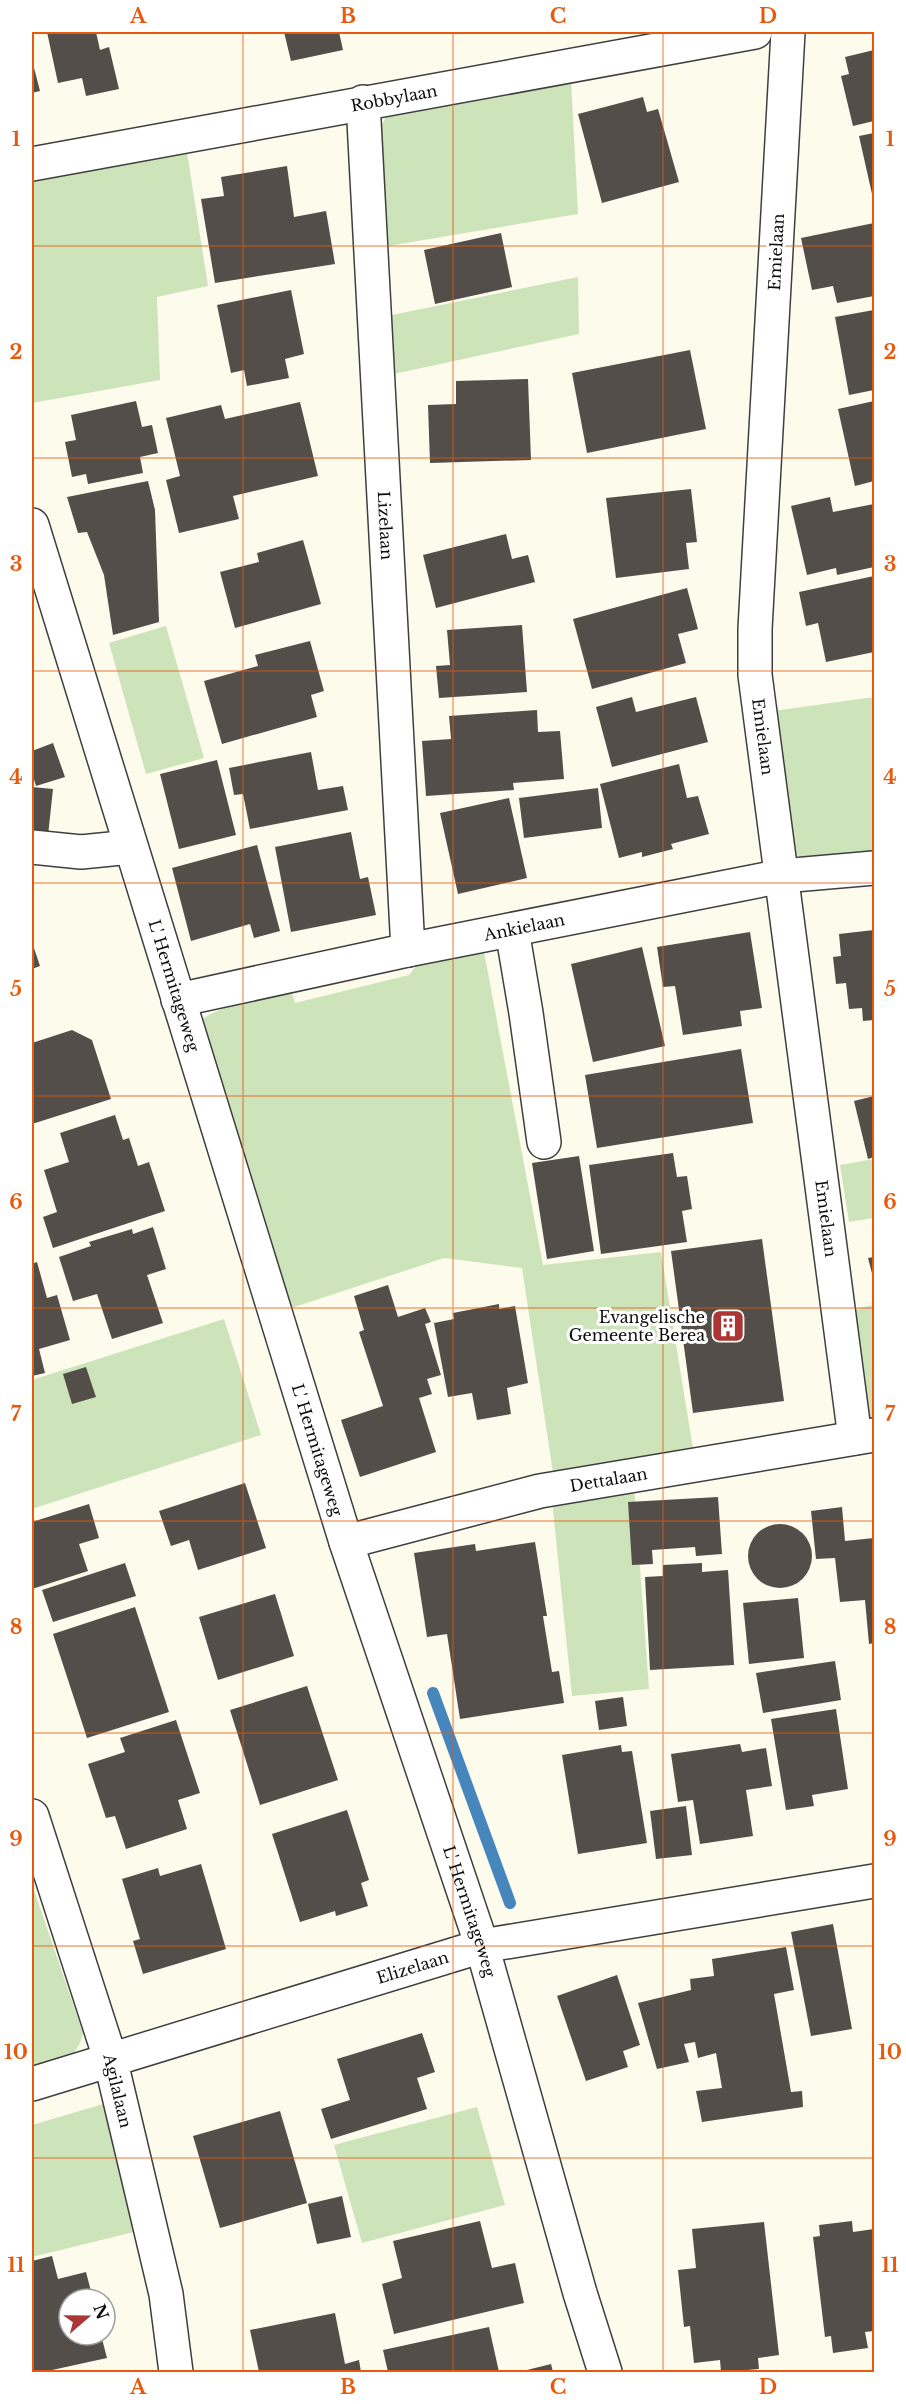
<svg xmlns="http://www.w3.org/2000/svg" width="906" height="2404" viewBox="0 0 906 2404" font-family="'Libre Baskerville',serif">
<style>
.green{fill:#cde3ba}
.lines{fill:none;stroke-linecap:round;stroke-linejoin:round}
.stream{stroke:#4686bd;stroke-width:12}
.building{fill:#534e49}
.minor-casing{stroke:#3f3f3f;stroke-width:36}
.minor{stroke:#fff;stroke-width:33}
.grid{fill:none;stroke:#e8590c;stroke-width:1.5;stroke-opacity:0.55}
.labels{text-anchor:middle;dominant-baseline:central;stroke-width:6;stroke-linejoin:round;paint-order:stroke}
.street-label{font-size:16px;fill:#0c0c0c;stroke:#fff}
.poi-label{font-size:16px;fill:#0c0c0c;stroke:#fff;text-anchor:end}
.neatline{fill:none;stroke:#e8590c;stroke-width:2}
.grid-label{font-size:20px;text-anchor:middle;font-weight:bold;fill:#e8590c}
</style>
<rect width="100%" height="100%" fill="#fdfbec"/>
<path class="green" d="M571 79 578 214 382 247 380 128 387 115Z
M186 146 208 286 157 297 160 380 32 403V176Z
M578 277 579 334 389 375 387 316Z
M166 626 204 758 146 774 109 643Z
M874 697V854L804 859 795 854 773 711Z
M484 952 543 1265 661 1252 694 1455 554 1479 522 1268 444 1258 288 1309 201 1032 202 1019C230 1002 260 997 291 990L295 1003 409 975 420 961Z
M874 1159V1218L849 1222 840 1165Z
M874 1305V1423L869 1418 850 1310Z
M224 1319 261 1435 32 1509V1380Z
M634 1487 649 1689 572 1696 552 1500Z
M34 1890 83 2033C76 2063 57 2063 32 2070V1891Z
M110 2102 138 2231 32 2257V2125Z
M477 2107 505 2205 362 2243 334 2145Z"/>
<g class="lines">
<path class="stream" d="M433 1693 510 1903"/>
</g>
<path class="building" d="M47 32H96L100 50 109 47 119 89 86 96 82 78 58 83Z
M284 32H339L343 50 291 61Z
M874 50V121L853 126 841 76 849 74 845 57Z
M32 60 40 91 32 93Z
M643 97 647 112 658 109 679 182 602 203 578 114Z
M874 133V203L859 136Z
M287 166 294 217 326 211 335 264 215 283 201 199 224 196 221 177Z
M874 223V296L837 303 833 286 812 290 801 238Z
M501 233 512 287 435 304 424 250Z
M291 290 304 354 285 359 289 378 247 386 244 370 231 373 217 305Z
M874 310V390L849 395 835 317Z
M690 350 706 429 587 453 572 373Z
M528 379 531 460 430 463 428 405 456 404V381Z
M136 401 142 427 152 425 158 453 140 457 143 473 88 484 86 474 72 477 65 442 76 440 71 415Z
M874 401V481L855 486 838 409Z
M300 402 318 476 233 496 239 519 179 533 166 480 180 476 166 418 221 405 225 419Z
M148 481 155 510 159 622 113 635 104 575 87 532 78 533 67 497Z
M691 489 697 542 686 543 689 569 616 578 606 498Z
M830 497 833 512 874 504V567L837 575 836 568 807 575 791 506Z
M506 534 512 559 528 555 535 582 436 608 423 555Z
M303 540 321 604 235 628 220 572 259 562 257 553Z
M874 576V652L826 662 818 623 806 626 799 592Z
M687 588 698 629 678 634 686 663 592 689 573 619Z
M522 625 527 692 439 698 436 666 450 665 447 630Z
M310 641 324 691 311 695 317 717 222 744 204 681 258 666 255 655Z
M632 697 636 712 696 697 708 742 612 767 596 707Z
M537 710 538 732 560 731 564 779 513 783 514 790 426 796 422 741 451 739 449 716Z
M53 743 65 777 36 786 32 773V751Z
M311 752 318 790 343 786 348 810 250 829 243 794 234 795 229 768Z
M217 760 236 835 179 849 160 774Z
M679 764 687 798 698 796 709 834 671 844 673 849 642 857V852L619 858 600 784Z
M32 787 53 789 47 845 32 843Z
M598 788 602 828 524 838 519 798Z
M509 798 527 878 458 894 440 813Z
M351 832 360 879 368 877 376 915 291 932 275 847Z
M257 845 280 931 254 938 250 924 191 941 172 868Z
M874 930V1020L863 1021 862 1008 849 1009 846 983 836 984 833 957 841 956 839 934Z
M750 932 762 1008 740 1011 742 1026 683 1035 675 986 663 987 657 947Z
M32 942 40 966 32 969Z
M642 947 665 1046 593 1062 571 964Z
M72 1030 92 1040 111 1099 32 1124V1043Z
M741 1049 753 1123 597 1148 585 1075Z
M874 1096V1157L868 1159 854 1101Z
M115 1115 123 1140 129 1138 138 1166 149 1162 165 1211 53 1248 43 1217 57 1212 44 1170 69 1162 60 1133Z
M673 1153 677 1177 687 1176 692 1209 682 1211 687 1242 601 1254 589 1165Z
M579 1156 594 1251 547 1259 532 1163Z
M153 1227 166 1269 147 1275 163 1323 112 1339 97 1294 73 1301 59 1257 91 1246 89 1242 132 1229 133 1234Z
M762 1239 784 1401 693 1413 671 1251Z
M874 1257V1281L868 1258Z
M37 1262 47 1298 57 1295 70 1340 39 1349 45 1373 32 1376V1264Z
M388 1285 398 1317 425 1308 431 1322 425 1324 441 1375 427 1379 432 1394 419 1398 436 1452 360 1477 341 1420 383 1406 359 1332 364 1330 354 1296Z
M499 1304V1309L515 1306 528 1383 507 1388 511 1414 477 1420 472 1393 448 1397 434 1323 454 1319 453 1313Z
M86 1367 96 1397 72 1404 63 1374Z
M245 1483 266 1548 198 1570 189 1540 171 1546 159 1511Z
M718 1497 722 1554 696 1556 695 1547 652 1550 653 1564 632 1565 628 1502Z
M89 1504 99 1538 79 1544 88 1571 32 1589V1522Z
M842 1507 845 1541 874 1538V1643L869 1644 865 1600 840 1602 835 1558 816 1559 811 1511Z
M748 1556a32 32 0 1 1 64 0a32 32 0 1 1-64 0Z
M535 1542 547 1616H543L552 1672 559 1671 564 1703 460 1719 447 1634 427 1637 414 1553 475 1544 476 1551Z
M125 1563 136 1596 53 1622 42 1590Z
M702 1563V1572L728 1570 734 1665 650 1670 645 1577 663 1576V1565Z
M275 1594 294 1656 218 1680 199 1617Z
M798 1598 804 1658 749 1664 743 1603Z
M135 1607 169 1712 87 1738 53 1634Z
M835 1661 841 1700 763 1713 756 1673Z
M307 1686 338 1780 260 1805 230 1710Z
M623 1697 627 1726 599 1730 595 1701Z
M836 1709 848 1789 812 1795 814 1806 786 1810 771 1719Z
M176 1720 200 1793 178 1800 187 1829 126 1849 115 1816 106 1818 88 1764 125 1752 120 1738Z
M740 1744 742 1752 766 1748 772 1786 746 1790 753 1836 700 1844 693 1800 678 1802 671 1754Z
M621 1745 622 1752 632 1751 647 1843 578 1854 562 1755Z
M686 1806 692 1855 656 1859 650 1811Z
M347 1810 369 1880 361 1883 368 1906 336 1916 335 1911 300 1922 272 1834Z
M201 1864 226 1949 143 1974 133 1941 140 1939 122 1879 158 1868 160 1876Z
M833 1924 852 2029 811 2036 791 1932Z
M786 1947 794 1990 774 1994 791 2092 802 2091 803 2107 702 2122 696 2091 722 2088 716 2053 698 2058 695 2042 684 2044 689 2062 657 2069 638 2003 691 1990 690 1979 714 1976 712 1959Z
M617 1975 640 2045 623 2051 628 2067 586 2081 557 1996Z
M422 2033 435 2072 417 2078 427 2109 331 2139 321 2109 350 2100 337 2059Z
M280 2111 307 2203 220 2228 193 2136Z
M342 2196 351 2237 317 2244 308 2204Z
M480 2221 492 2268 515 2263 524 2303 394 2334 382 2284 402 2278 393 2241Z
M852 2221 853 2232 874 2229V2331L865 2332 868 2348 833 2353 831 2336 825 2337 813 2237 820 2236 819 2225Z
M764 2222 779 2355 758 2358 759 2369 724 2372H721L720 2360 694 2363 690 2326 684 2327 678 2270 696 2268 692 2229Z
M52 2256 58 2279 86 2272 93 2299H69V2335H101L107 2358 43 2372H32V2261Z
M335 2313 345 2364 359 2360 361 2372H259L250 2330Z
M489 2327 499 2372H388L383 2350Z
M551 2364 553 2372H519Z"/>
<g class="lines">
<defs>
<g id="minor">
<path id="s1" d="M788 32 755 629V675L855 1438"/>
<path id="s2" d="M363 102 408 950"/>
<path id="s3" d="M32 164 755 32"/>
<path id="s4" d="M32 525 346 1542 482 1946 580 2293 605 2372"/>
<path d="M32 847 81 852 131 847"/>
<path d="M512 930 526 1013 544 1142"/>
<path id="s5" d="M178 1000 408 950 782 876 874 868"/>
<path id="s6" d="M346 1542 540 1491 874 1435"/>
<path id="s7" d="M32 1816 110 2058 166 2294 176 2372"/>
<path id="s8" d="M32 2084 482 1946 874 1881"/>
</g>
</defs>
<use href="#minor" class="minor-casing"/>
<use href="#minor" class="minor"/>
</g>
<path class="grid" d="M243 32V2372M453 32V2372M663 32V2372M32 246H874M32 458H874M32 671H874M32 883H874M32 1096H874M32 1308H874M32 1521H874M32 1733H874M32 1946H874M32 2158H874"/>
<defs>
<symbol id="building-square" viewBox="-11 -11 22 22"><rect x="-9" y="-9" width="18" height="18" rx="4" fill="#ab3634" stroke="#fff"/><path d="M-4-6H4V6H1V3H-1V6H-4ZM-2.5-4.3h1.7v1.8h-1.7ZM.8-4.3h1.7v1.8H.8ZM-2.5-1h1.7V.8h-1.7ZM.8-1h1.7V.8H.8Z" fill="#fff"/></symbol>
</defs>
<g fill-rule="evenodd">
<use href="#building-square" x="709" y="1307" width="38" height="38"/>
</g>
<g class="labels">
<g class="street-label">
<text stroke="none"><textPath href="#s3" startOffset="368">Robbylaan</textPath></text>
<text transform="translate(776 252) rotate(-87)">Emielaan</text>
<text stroke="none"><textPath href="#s2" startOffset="424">Lizelaan</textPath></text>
<text stroke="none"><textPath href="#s1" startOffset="706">Emielaan</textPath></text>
<text stroke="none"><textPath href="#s5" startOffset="354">Ankielaan</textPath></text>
<text stroke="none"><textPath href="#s4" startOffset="482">L' Hermitageweg</textPath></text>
<text stroke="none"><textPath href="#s1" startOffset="1192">Emielaan</textPath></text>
<text stroke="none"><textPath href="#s4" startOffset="968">L' Hermitageweg</textPath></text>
<text stroke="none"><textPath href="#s6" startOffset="270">Dettalaan</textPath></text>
<text stroke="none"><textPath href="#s4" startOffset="1454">L' Hermitageweg</textPath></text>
<text stroke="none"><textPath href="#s8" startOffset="398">Elizelaan</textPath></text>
<text stroke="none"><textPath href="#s7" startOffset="288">Agilalaan</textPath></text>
</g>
<g class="poi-label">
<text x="705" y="1317">Evangelische<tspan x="705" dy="18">Gemeente Berea</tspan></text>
</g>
</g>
<rect width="906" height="2404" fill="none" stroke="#ffffff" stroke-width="66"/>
<g transform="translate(87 2317) rotate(70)"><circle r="28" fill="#ffffff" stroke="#9e9e9e" stroke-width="1.5"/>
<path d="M0-4.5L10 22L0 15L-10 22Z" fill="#ab3634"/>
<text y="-9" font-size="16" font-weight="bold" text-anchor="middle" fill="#0c0c0c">N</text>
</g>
<rect x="33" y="33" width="840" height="2338" class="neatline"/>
<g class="grid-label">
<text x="138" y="23">A</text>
<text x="348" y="23">B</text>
<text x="558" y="23">C</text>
<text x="768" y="23">D</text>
<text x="16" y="146">1</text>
<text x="890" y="146">1</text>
<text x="16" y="359">2</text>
<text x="890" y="359">2</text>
<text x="16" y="571">3</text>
<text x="890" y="571">3</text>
<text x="16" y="784">4</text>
<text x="890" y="784">4</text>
<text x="16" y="996">5</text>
<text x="890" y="996">5</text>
<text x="16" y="1209">6</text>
<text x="890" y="1209">6</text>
<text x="16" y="1421">7</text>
<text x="890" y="1421">7</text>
<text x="16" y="1634">8</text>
<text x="890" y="1634">8</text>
<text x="16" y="1846">9</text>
<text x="890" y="1846">9</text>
<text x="16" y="2059">10</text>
<text x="890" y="2059">10</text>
<text x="16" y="2272">11</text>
<text x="890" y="2272">11</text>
<text x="138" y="2394">A</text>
<text x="348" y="2394">B</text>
<text x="558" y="2394">C</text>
<text x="768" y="2394">D</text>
</g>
</svg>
